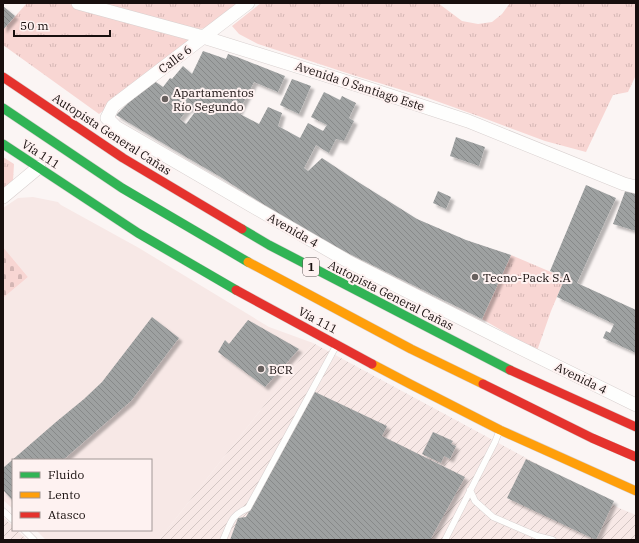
<svg xmlns="http://www.w3.org/2000/svg" width="639" height="543" viewBox="0 0 639 543" font-family="'IBM Plex Serif',serif">
<style>
.built{fill:#f7e8e6}
.industrial{fill:url(#industrial-furrows)}
.grass{fill:url(#grass-tufts)}
.cemetery{fill:url(#cemetery-stones)}
.building{fill:url(#building-back-hatch);fill-rule:evenodd;filter:url(#shadow)}
.lines{fill:none;stroke-linecap:round;stroke-linejoin:round}
.lane-casing{stroke:#d8d0cf;stroke-width:7}
.street-casing{stroke:#d8d0cf;stroke-width:14}
.fast-casing{stroke:#d8d0cf;stroke-width:10}
.slow-casing{stroke:#d8d0cf;stroke-width:10}
.jam-casing{stroke:#d8d0cf;stroke-width:10}
.lane{stroke:#fefefd;stroke-width:6}
.street{stroke:#fefefd;stroke-width:13}
.fast{stroke:#30b455;stroke-width:9}
.slow{stroke:#ff9f0a;stroke-width:9}
.jam{stroke:#e5322d;stroke-width:9}
.poi-dot{fill:#67605e;stroke:#fef2f1;stroke-width:1.5}
.labels{text-anchor:middle;dominant-baseline:central;stroke-width:4;stroke-linejoin:round;paint-order:stroke}
.shield{fill:#fef2f1;stroke:#5d5352;stroke-width:1}
.shield-label{font-size:11px;font-weight:bold;fill:#180f0e}
.street-label{font-size:12px;fill:#180f0e;stroke:#fef2f1}
.poi-label{font-size:12px;fill:#180f0e;stroke:#fef2f1;text-anchor:start}
</style>
<defs>
<pattern id="industrial-furrows" width="10" height="10" patternUnits="userSpaceOnUse"><rect width="10" height="10" fill="#f7e8e6"/><path d="M-1 1l2-2M0 10L10 0M9 11l2-2" fill="none" stroke="#d3c6c4"/></pattern>
<pattern id="grass-tufts" width="24" height="20" patternUnits="userSpaceOnUse"><rect width="24" height="20" fill="#f8d6d3"/><path d="M3 7l-1-3M5 7V3M7 7l1-3M15 17l-1-3M17 17v-4M19 17l1-3" fill="none" stroke="#d4b6b4"/></pattern>
<pattern id="cemetery-stones" width="16" height="16" patternUnits="userSpaceOnUse"><rect width="16" height="16" fill="#f8d6d3"/><path d="M2 7V4a2 2 0 0 1 4 0v3zM10 15v-3a2 2 0 0 1 4 0v3z" fill="#d4b6b4"/></pattern>
<pattern id="building-back-hatch" width="6" height="6" patternUnits="userSpaceOnUse"><rect width="6" height="6" fill="#9ea1a1"/><path d="M-1 5l2 2M0 0l6 6M5-1l2 2" fill="none" stroke="#878989"/></pattern>
<filter id="shadow"><feDropShadow dx="3.5" dy="3.5" stdDeviation="1" flood-color="#0004"/></filter>
</defs>
<rect width="100%" height="100%" fill="#fbf5f4"/>
<path class="built" d="M33 197 58 202 61 205 139 248 269 327 313 343 159 540H46L36 530H151V460H13V509L3 500V298L28 277 3 247V208L18 198Z"/>
<path class="industrial" d="M313 343 619 508 636 515V540H159Z
M3 517 13 526V530H17L27 540H3Z"/>
<path class="grass" d="M27 3H66L191 37 192 42 99 114 3 45V30Z
M101 3H238L207 28 199 29 111 7Z
M261 3H438L462 21 478 24 492 22 502 14 510 3H636V75L628 92 613 95 586 152 545 141 481 117 425 97 353 75 258 44 239 34 232 26Z
M3 157 14 164 13 181 3 189Z
M511 255 565 278 551 311 537 351 482 319Z"/>
<path class="cemetery" d="M3 247 28 277 3 298Z"/>
<path class="building" d="M3 6 15 16 3 30Z
M203 51 226 59 228 54 237 57 285 76 278 92 254 82 238 113 259 124 268 107 282 113 278 126 300 138 308 123 323 131 327 125 311 117 324 92 340 100 342 96 356 103 349 118 354 121 344 141 336 139 329 153 316 145 304 168 308 171 322 158 355 180 417 219 466 240 511 255 482 319 311 235 219 176 186 157 116 115 127 104 126 103 153 80 163 87 170 78 172 79 183 66 192 74ZM189 108 195 112 186 124 180 119Z
M292 79 311 86 299 114 280 105Z
M456 137 485 147 479 166 450 156Z
M586 185 616 198 577 283 636 310V353L603 338 606 331 610 333 614 324 557 297 565 278 550 271Z
M626 189 636 193V231L613 224Z
M438 191 451 197 446 209 433 203Z
M152 317 179 338 131 401 63 460H13V501L3 490V468L56 422 84 399 102 382Z
M248 320 299 349 265 387 218 352 225 340 229 344Z
M313 391 387 426 382 436 465 477 430 540H230L238 518 246 517 266 481Z
M433 432 453 441 451 444 456 446 450 459 444 456 441 463 422 454Z
M526 459 614 501 596 540 507 498Z"/>
<g class="lines">
<defs>
<path id="lane" d="M470 490 475 501 493 517 537 536 553 540
M3 511 13 520
M24 530 34 540
M223 540C231 523 230 516 248 508L336 346
M445 540 495 442 499 432"/>
<path id="street" d="M78 3 203 37 370 89 468 121 624 184 636 187
M248 3 113 106 107 118 116 127 349 262 502 339 636 405
M3 197 39 167"/>
<path id="fast" d="M3 108 122 188 248 262
M3 144 138 233 236 290
M242 229 269 245 510 370"/>
<path id="slow" d="M248 262 411 349 483 384
M372 364 410 384 500 430 636 491"/>
<path id="jam" d="M3 77 123 158 242 229
M236 290 372 364
M510 370 636 427
M483 384 592 438 636 457"/>
</defs>
<use href="#lane" class="lane-casing"/>
<use href="#street" class="street-casing"/>
<use href="#fast" class="fast-casing"/>
<use href="#slow" class="slow-casing"/>
<use href="#jam" class="jam-casing"/>
<use href="#lane" class="lane"/>
<use href="#street" class="street"/>
<use href="#fast" class="fast"/>
<use href="#slow" class="slow"/>
<use href="#jam" class="jam"/>
</g>
<g class="poi-dot">
<circle cx="165" cy="99" r="4"/>
<circle cx="475" cy="277" r="4"/>
<circle cx="261" cy="369" r="4"/>
</g>
<g class="labels">
<rect class="shield" x="303" y="258" width="16" height="18" rx="3"/>
<g class="shield-label">
<text x="311" y="267">1</text>
</g>
<g class="street-label">
<text transform="translate(175 59) rotate(-37)">Calle 6</text>
<text transform="translate(360 86) rotate(18)">Avenida 0 Santiago Este</text>
<text transform="translate(112 134) rotate(33)">Autopista General Cañas</text>
<text transform="translate(41 154) rotate(33)">Vía 111</text>
<text transform="translate(293 230) rotate(30)">Avenida 4</text>
<text transform="translate(391 295) rotate(27)">Autopista General Cañas</text>
<text transform="translate(318 320) rotate(28)">Vía 111</text>
<text transform="translate(581 378) rotate(26)">Avenida 4</text>
</g>
<g class="poi-label">
<text x="173" y="92">Apartamentos<tspan x="173" dy="14">Río Segundo</tspan></text>
<text x="483" y="277">Tecno-Pack S.A</text>
<text x="269" y="369">BCR</text>
</g>
</g>
<rect width="639" height="543" fill="none" stroke="#180f0e" stroke-width="8"/>
<rect x="12" y="459" width="140" height="72" fill="#fef2f1" stroke="#a29796"/>
<rect x="20" y="472" width="20" height="6" fill="#30b455" stroke="#a29796"/>
<text x="48" y="479" font-size="12" fill="#180f0e">Fluido</text>
<rect x="20" y="492" width="20" height="6" fill="#ff9f0a" stroke="#a29796"/>
<text x="48" y="499" font-size="12" fill="#180f0e">Lento</text>
<rect x="20" y="512" width="20" height="6" fill="#e5322d" stroke="#a29796"/>
<text x="48" y="519" font-size="12" fill="#180f0e">Atasco</text>
<path d="M14 30v6h96v-6" fill="none" stroke="#180f0e" stroke-width="2"/>
<text x="20" y="30" font-size="12" fill="#180f0e" stroke="#fef2f1" stroke-width="3" paint-order="stroke">50 m</text>
</svg>
